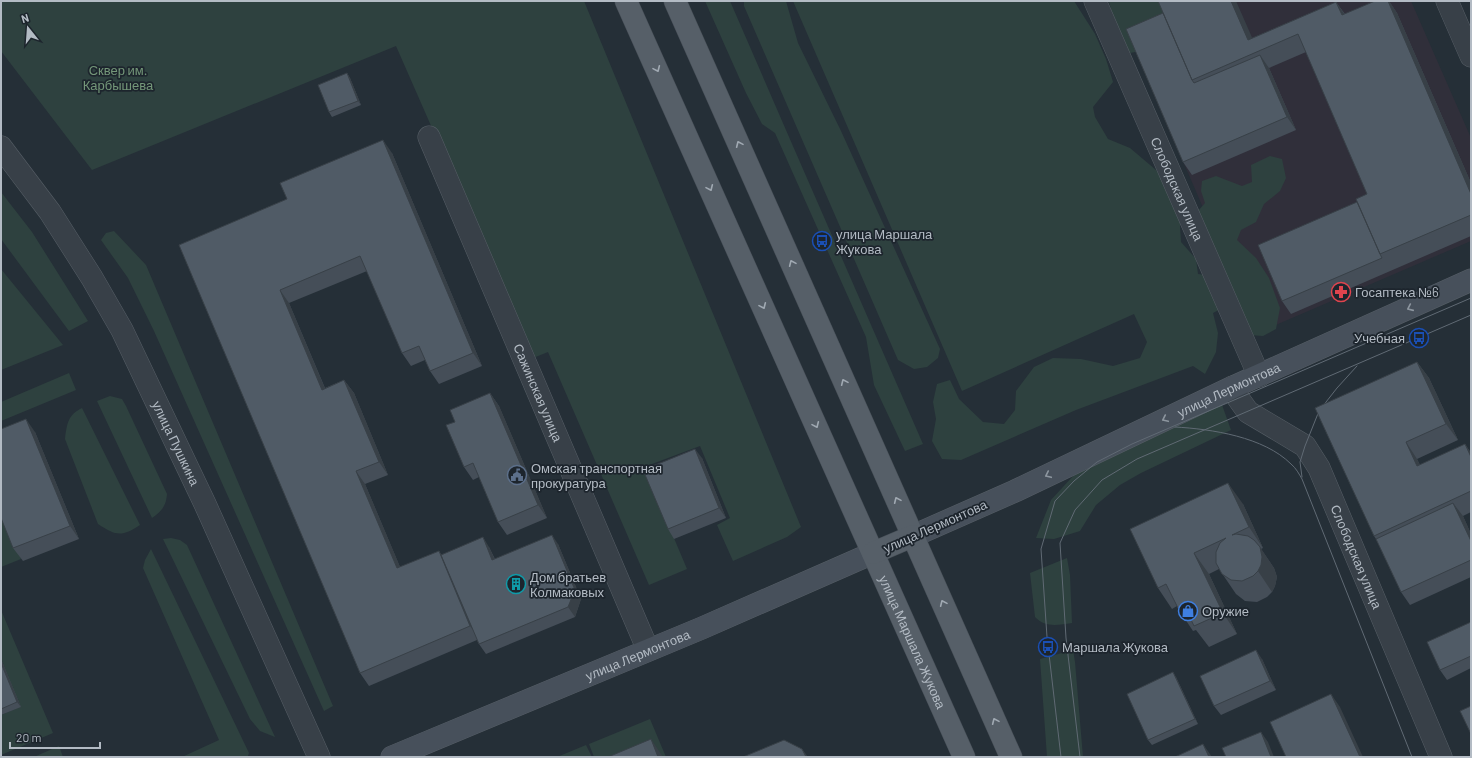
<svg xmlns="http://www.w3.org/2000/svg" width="1472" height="758" viewBox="0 0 1472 758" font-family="Barlow,sans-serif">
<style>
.medical{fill:#302f3a}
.green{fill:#2e413f}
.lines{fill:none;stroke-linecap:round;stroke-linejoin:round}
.minor-casing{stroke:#565e66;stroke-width:23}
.tertiary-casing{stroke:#565e66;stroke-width:23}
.secondary-casing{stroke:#565e66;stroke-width:23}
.primary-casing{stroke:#444c54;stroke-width:23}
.minor{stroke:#384048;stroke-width:22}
.tertiary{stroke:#384048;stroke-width:22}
.secondary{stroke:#47505b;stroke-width:22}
.primary{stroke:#565f68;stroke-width:22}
.tram{stroke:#606a74;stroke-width:1}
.wall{fill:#454e58}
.shaded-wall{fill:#384047}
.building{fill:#505b66;stroke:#384047}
.oneway{stroke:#a0a9b2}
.oneway2{stroke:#8d969f}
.labels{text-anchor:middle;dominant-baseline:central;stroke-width:3.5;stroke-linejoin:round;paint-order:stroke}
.park-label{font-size:13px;fill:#749779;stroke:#1d252d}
.street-label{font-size:13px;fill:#b3bbc4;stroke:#1d252d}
.poi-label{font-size:13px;fill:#b3bbc4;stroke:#1d252d;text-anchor:start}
</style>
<rect width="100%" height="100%" fill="#252f37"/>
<path class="medical" d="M1114 1H1411L1471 138V241L1257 333Z"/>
<path class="green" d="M1 1H584L801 527 787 537 733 561 717 525 730 518 700 446 644 467 687 569 649 585 548 352 533 358 396 46 92 170 1 51Z
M705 1H730L789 137 923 444 905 451 874 385 866 337 775 133 762 124 746 93Z
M744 1H786L798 43 841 131 940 349 938 358 927 367 914 369 898 360 744 6Z
M793 1H1074L1095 34 1106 59 1113 82 1093 107 1095 117 1108 139 1130 148 1156 170 1170 190 1181 216 1180 226 1181 242 1196 259 1198 274 1224 277 1198 211 1205 203 1201 191 1202 181 1216 176 1242 186 1252 182 1251 165 1270 156 1282 159 1286 178 1280 191 1264 204 1256 222 1241 230 1237 240 1256 258 1269 278 1280 308 1276 329 1263 336 1249 335 1232 303 1213 313 1218 333 1216 352 1205 374 1193 366 1076 410 961 460 942 459 932 441 936 419 933 402 937 384 950 380 959 399 983 422 1004 424 1015 410 1016 391 1034 367 1053 358 1081 359 1113 366 1140 358 1147 342 1134 314 962 391Z
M1109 1H1159L1167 23 1156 48 1130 53 1118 40Z
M1 192 32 232 88 321 69 331 1 239Z
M114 231 146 265 333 706 324 711 154 331 128 278 101 240 106 233Z
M1 269 63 345 1 370Z
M69 373 76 390 1 421V402Z
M110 396 122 399 126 406 167 494C166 506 162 511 152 518L97 401Z
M1221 402 1231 430 1141 473 1120 485 1096 505 1080 531 1054 539 1036 538 1051 500 1074 475 1096 459Z
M82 408 140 525C122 537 116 536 98 524L65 439C67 423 68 415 82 408Z
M1 509 21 559 1 567Z
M171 538 180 540 187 545 275 737 260 731 250 719 163 539Z
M151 549 249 753 248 756 182 757 219 740 143 568 145 560Z
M1067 558 1070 575 1072 623C1058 625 1045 628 1035 617L1030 573Z
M1 610 53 733 1 755V715L20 707 1 659Z
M1073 650 1075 662 1083 757H1047L1040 659Z
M650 719 666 757H594L589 744Z
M586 745 592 757H557Z
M59 746 63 757H34Z"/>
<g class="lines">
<defs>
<g id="minor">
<path id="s1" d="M1095 1 1259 376"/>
<path d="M1447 1 1471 56"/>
<path id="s2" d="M429 137 648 650"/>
<path id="s3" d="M1233 387 1238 398 1248 412 1305 446 1319 468 1441 757"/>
</g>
<g id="tertiary">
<path id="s4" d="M1 147 50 212 92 278 122 330 205 504 319 757"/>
</g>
<g id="secondary">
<path id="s5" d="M913 536 1015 491 1233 387 1471 280"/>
<path id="s6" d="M392 757 702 628 873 553"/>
</g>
<g id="primary">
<path id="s7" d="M626 1 964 757"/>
<path d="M675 1 1011 757"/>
<path d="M873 553 913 536"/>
</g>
</defs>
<use href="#minor" class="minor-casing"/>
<use href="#tertiary" class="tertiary-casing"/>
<use href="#secondary" class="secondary-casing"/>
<use href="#primary" class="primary-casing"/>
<use href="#minor" class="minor"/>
<use href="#tertiary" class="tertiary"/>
<use href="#secondary" class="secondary"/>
<use href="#primary" class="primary"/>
<path class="tram" d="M1175 427C1212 429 1264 437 1291 464 1296 468 1299 474 1302 479L1412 757
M1302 477 1300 462 1305 446 1319 411 1337 388 1357 366
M1061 757 1047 637 1041 549 1055 501 1074 481 1097 462 1132 444 1471 298
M1080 757 1066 638 1060 543 1075 510 1102 480 1137 459 1471 315"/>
</g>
<path class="wall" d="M1375 1H1389L1397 13 1471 183V236L1291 314 1282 301 1357 202 1367 194 1306 52 1269 68 1296 130 1192 175 1183 162 1126 29 1252 38 1336 2 1345 14Z
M347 73 350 78 361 105 332 117 329 112Z
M392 153 482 366 439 384 430 371 425 360 411 366 402 353 367 271 289 303 325 388 344 380 354 393 388 475 365 484 400 567 439 551 441 555 489 547 495 559 558 544 581 599 575 617 486 654 479 644 477 640 369 686 360 673 179 245 287 199Z
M1417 362 1429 378 1458 440 1417 459 1420 465 1465 444 1471 453V512L1463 516 1471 534V577L1410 605 1401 592 1376 539 1374 536Z
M490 393 499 406 547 518 507 535 498 522 479 477 473 480 464 467 455 422Z
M35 432 79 539 23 561 13 548Z
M702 458 726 518 674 539 668 529Z
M1243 504 1263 548 1261 549 1274 568 1277 577 1275 586 1272 592 1267 597 1257 602 1245 601 1236 594 1219 569 1209 574 1237 634 1209 647 1196 630 1193 631 1179 610 1177 606 1172 609 1158 588Z
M1471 622V668L1447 680 1440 670Z
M1 659 21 707 1 715Z
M1262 659 1276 690 1221 715 1214 706Z
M1176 677 1198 724 1152 745 1148 740Z"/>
<path class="shaded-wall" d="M1231 1H1236L1258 51 1248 40Z
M1388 1H1389L1397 13 1471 183V194Z
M1336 2 1347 18 1342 15Z
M1260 55 1269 68 1296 130 1287 117Z
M347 73 350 78 361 105 358 101Z
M383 140 392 153 482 366 473 353Z
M280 290 289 303 331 403 322 390Z
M1417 362 1429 378 1458 440 1446 424Z
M344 380 354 393 388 475 379 462Z
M490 393 499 406 547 518 538 505Z
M26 419 35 432 79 539 70 526Z
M1406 442 1417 459 1428 482 1417 466Z
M1465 444 1471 453V457Z
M695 449 702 458 726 518 719 508Z
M356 471 365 484 406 581 397 568Z
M1228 483 1243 504 1263 548 1249 527Z
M1453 503 1463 516 1471 534V541Z
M552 535 558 544 581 599 575 617 568 607Z
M483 537 489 547 499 569 492 560Z
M1260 547 1274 568 1277 577 1275 586 1272 592 1258 571Z
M439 551 448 564 480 639 470 626Z
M1194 553 1209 574 1237 634 1223 613Z
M1256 650 1262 659 1276 690 1270 681Z
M1 659 21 707 17 702 1 663Z
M1173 672 1176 677 1198 724 1195 719Z
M1331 694 1340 707 1363 757H1360Z
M1261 732 1268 742 1274 757H1271Z
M651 739 663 757H658Z
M1203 744 1212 757H1209Z
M802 749 808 757H806Z"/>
<path class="building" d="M1158 1H1231L1248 40 1336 2 1342 15 1375 1H1388L1471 194V215L1380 254 1356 199 1367 194 1298 34 1192 80Z
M1163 13 1192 80 1194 83 1260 55 1287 117 1183 162 1126 29Z
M347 73 358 101 329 112 318 85Z
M383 140 473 353 430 371 419 346 402 353 360 256 280 290 322 390 344 380 379 462 356 471 397 568 439 551 470 626 360 673 179 245 287 199 280 183Z
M1357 202 1380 254 1382 258 1282 301 1258 245Z
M1417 362 1446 424 1406 442 1417 466 1465 444 1471 457V491L1374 536 1315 408Z
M490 393 538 505 498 522 473 463 464 467 446 425 455 422 450 410Z
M26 419 70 526 13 548 1 518V429Z
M695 449 719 508 668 529 643 470Z
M1228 483 1249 527 1232 535 1236 534 1248 536 1254 540 1260 547 1262 557 1261 565 1258 571 1253 576 1242 581 1231 580 1222 574 1216 563V552L1220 543 1226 538 1194 553 1223 613 1194 626 1185 607 1179 610 1166 584 1158 588 1130 529Z
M1453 503 1471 541V560L1401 592 1376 539Z
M552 535 575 590 568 607 479 644 441 555 483 537 492 560Z
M1471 622V656L1440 670 1427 642Z
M1256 650 1270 681 1214 706 1200 676Z
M1 663 17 702 1 709Z
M1173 672 1195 719 1148 740 1127 694Z
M1331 694 1360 757H1286L1270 722Z
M1471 706V734L1460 711Z
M1261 732 1271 757H1226L1222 748Z
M651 739 658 757H608Z
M784 740 802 749 806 757H743Z
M1203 744 1209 757H1175Z"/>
<defs><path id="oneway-chevron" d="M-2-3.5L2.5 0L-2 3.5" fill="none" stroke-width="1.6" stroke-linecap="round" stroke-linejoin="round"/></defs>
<g class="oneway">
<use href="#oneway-chevron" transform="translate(657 69) rotate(66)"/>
<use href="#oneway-chevron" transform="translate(739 144) rotate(-114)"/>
<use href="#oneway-chevron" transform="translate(710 188) rotate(66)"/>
<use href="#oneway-chevron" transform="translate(792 263) rotate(-114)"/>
<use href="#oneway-chevron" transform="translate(763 306) rotate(66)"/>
<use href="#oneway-chevron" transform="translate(844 382) rotate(-114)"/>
<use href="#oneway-chevron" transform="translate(816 425) rotate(66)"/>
<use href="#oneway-chevron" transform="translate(897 500) rotate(-114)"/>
<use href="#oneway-chevron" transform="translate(943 603) rotate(-114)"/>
<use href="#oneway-chevron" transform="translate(995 721) rotate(-114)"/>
</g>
<g class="oneway2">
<use href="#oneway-chevron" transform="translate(1410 308) rotate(156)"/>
<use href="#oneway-chevron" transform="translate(1165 419) rotate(155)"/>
<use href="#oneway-chevron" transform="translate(1048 475) rotate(155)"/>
</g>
<defs>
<symbol id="bus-ring" viewBox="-11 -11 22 22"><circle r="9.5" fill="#1d252d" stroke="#1a4fb4" stroke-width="1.5"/><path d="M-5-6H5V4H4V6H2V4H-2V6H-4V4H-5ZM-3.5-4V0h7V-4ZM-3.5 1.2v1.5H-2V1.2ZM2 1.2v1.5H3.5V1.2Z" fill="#1a4fb4"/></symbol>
<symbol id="pharmacy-ring" viewBox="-11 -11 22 22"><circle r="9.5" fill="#1d252d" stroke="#e0444e" stroke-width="1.5"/><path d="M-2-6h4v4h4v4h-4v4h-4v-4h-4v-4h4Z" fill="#e0444e"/></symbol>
<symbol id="civic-ring" viewBox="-11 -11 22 22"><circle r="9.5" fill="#1d252d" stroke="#5c6f8a" stroke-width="1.5"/><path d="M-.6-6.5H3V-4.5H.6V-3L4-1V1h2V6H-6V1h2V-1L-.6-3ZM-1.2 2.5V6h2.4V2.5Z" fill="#5c6f8a"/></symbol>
<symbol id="building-ring" viewBox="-11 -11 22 22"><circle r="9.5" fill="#1d252d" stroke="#0f9aa8" stroke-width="1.5"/><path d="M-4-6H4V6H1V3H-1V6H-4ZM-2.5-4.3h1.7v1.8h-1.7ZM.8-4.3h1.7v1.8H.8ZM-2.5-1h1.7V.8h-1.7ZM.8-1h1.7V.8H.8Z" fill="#0f9aa8"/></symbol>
<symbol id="shop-ring" viewBox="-11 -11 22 22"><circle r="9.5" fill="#1d252d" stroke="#3f7fe0" stroke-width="1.5"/><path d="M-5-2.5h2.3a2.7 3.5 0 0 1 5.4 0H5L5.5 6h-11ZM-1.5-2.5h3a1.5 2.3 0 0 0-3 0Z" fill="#3f7fe0"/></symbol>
</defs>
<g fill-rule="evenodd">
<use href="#bus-ring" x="811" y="230" width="22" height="22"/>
<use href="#pharmacy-ring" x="1330" y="281" width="22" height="22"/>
<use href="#bus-ring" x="1408" y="327" width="22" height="22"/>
<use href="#civic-ring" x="506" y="464" width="22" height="22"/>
<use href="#building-ring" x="505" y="573" width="22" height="22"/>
<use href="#shop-ring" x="1177" y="600" width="22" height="22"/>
<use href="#bus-ring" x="1037" y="636" width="22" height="22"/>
</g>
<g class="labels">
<g class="park-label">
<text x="118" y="70">Сквер им.<tspan x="118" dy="15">Карбышева</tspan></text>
</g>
<g class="street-label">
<text stroke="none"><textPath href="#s1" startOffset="205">Слободская улица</textPath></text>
<text stroke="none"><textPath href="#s5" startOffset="348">улица Лермонтова</textPath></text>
<text stroke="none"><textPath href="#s2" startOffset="278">Сажинская улица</textPath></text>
<text stroke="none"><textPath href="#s4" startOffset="345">улица Пушкина</textPath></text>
<text transform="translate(935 526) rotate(-24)">улица Лермонтова</text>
<text stroke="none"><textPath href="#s3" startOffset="218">Слободская улица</textPath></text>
<text stroke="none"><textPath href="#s7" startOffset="702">улица Маршала Жукова</textPath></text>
<text stroke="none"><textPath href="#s6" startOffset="266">улица Лермонтова</textPath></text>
</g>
<g class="poi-label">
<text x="836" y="234">улица Маршала<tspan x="836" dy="15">Жукова</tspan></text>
<text x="1355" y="292">Госаптека №6</text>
<text x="1405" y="338" text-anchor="end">Учебная</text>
<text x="531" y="468">Омская транспортная<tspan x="531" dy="15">прокуратура</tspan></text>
<text x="530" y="577">Дом братьев<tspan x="530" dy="15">Колмаковых</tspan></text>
<text x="1202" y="611">Оружие</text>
<text x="1062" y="647">Маршала Жукова</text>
</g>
</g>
<rect width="1472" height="758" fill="none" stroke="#b3bbc4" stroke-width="4"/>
<g transform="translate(28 28) rotate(343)" stroke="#1d252d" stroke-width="3" paint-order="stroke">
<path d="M0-3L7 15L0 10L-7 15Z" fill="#b3bbc4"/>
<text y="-6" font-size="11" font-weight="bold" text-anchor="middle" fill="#b3bbc4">N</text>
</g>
<path d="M10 742v6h90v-6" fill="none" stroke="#b3bbc4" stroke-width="2"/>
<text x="16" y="742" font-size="12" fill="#b3bbc4" stroke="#1d252d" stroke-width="3" paint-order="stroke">20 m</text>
</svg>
